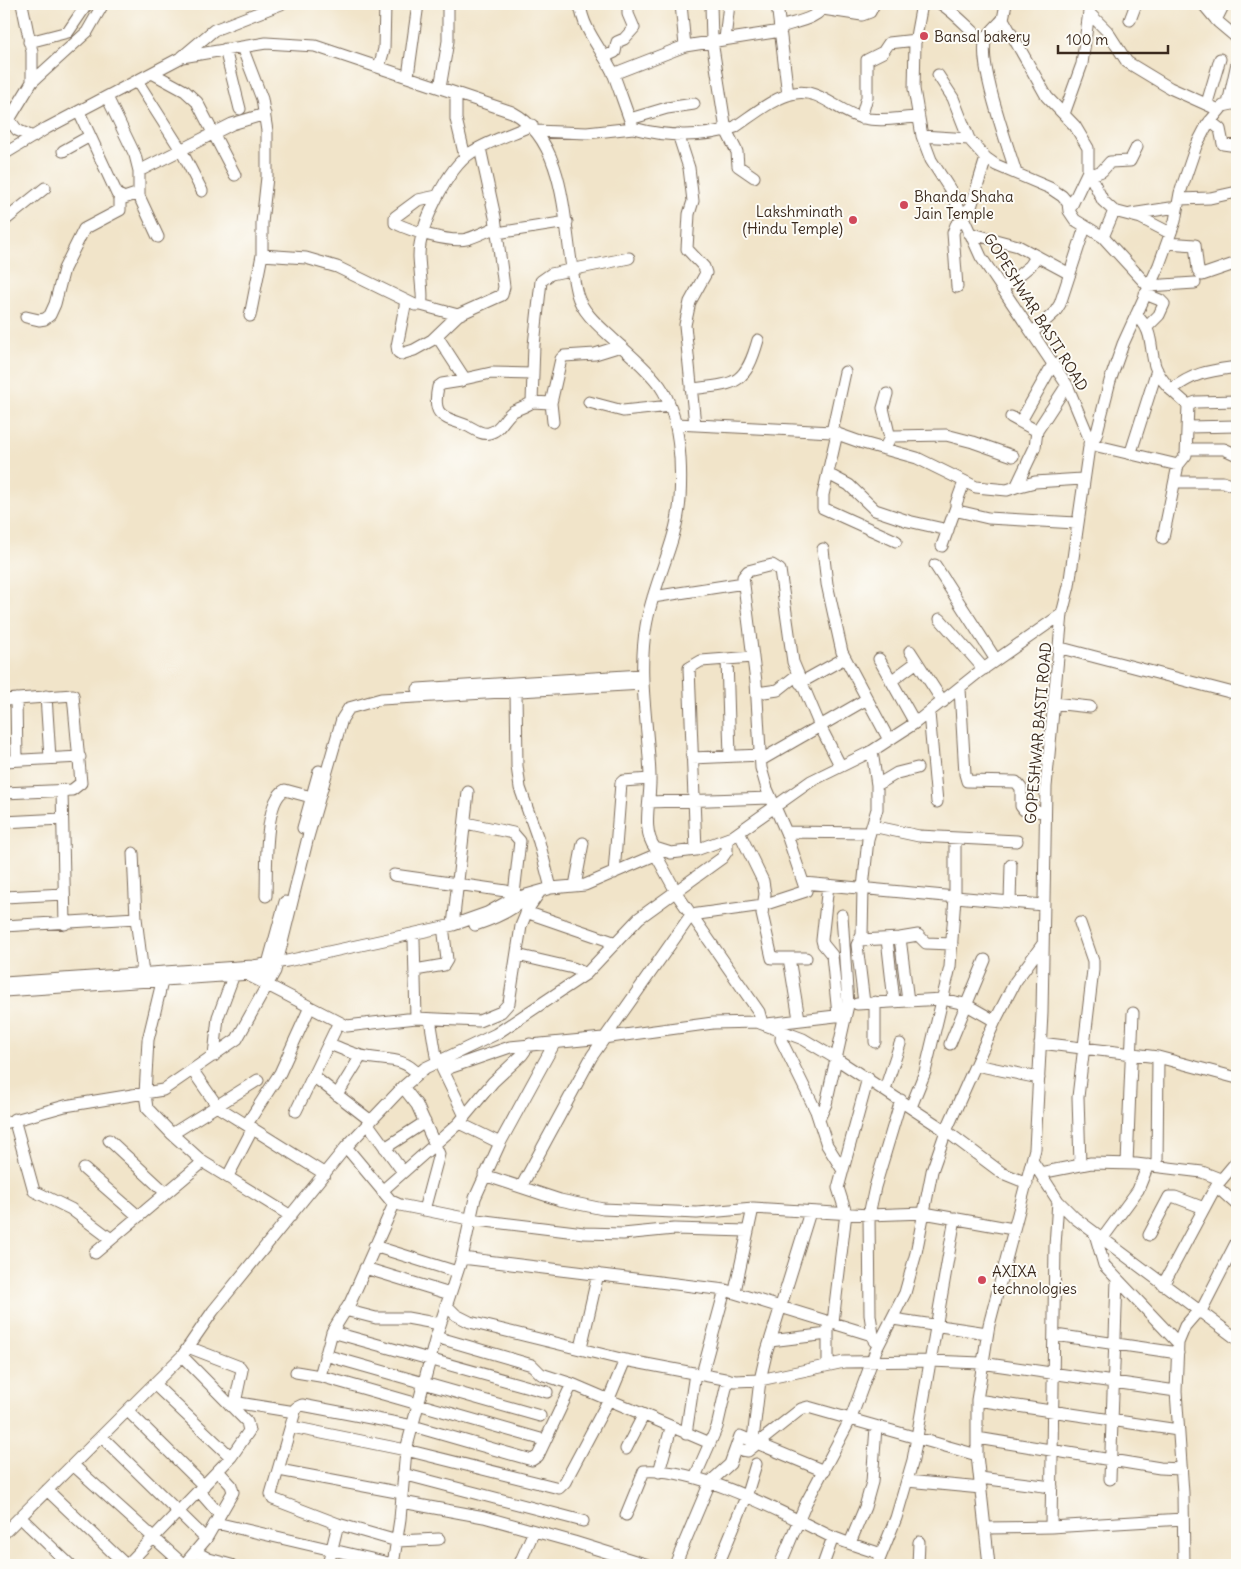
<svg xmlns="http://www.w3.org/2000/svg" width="1241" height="1569" viewBox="0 0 1241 1569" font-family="Delius,sans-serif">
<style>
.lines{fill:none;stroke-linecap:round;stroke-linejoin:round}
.minor-casing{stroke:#7b6b5a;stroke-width:13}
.minor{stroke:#fff;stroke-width:11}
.poi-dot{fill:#d1495b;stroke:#fdfcf7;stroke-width:2}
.labels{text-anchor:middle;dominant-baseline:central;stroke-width:4;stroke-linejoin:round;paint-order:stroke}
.poi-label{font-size:15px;fill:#3b2a1e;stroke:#fdfcf7;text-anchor:start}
.street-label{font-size:15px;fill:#3b2a1e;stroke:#fdfcf7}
</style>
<rect width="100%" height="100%" fill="#fdfcf7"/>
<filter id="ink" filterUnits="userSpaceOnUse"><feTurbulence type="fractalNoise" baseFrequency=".02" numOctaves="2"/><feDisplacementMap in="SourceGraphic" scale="10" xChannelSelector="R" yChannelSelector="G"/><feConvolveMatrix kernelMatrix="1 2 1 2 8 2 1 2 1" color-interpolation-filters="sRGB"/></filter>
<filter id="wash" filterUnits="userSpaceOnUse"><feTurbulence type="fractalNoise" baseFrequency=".0096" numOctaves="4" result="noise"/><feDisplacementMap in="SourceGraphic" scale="20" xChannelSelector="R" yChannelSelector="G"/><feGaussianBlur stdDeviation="1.12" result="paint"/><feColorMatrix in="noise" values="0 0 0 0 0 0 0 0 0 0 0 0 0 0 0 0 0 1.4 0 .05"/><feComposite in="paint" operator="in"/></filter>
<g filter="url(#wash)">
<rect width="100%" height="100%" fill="#f1e4c9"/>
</g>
<g filter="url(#ink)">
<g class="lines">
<defs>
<path id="minor" d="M580 4C583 31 602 49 613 73 620 91 626 110 633 128 666 137 703 138 735 127 753 115 774 97 795 93 820 88 840 114 863 118 881 122 899 118 917 117
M681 4 685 46
M711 4 712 41 726 130 737 152 738 166 754 177
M777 4 788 95
M922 4 915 42 914 89 922 136 931 160 951 191 981 257 1067 385 1090 440 1069 586 1062 614 1046 787 1042 1013 1035 1149 989 1325 977 1400V1455L989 1565
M941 4C958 15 969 29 985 42
M1006 4 1003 19 1047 97 1075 126 1088 148V171L1103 201 1114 211 1141 218 1170 233
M1203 4 1218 22 1237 38
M823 9 862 15 870 12 874 4
M1090 14 1107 31 1127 62 1170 88 1219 110
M1003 19C998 25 989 32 986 39 977 62 1008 146 1016 173
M1130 20 1136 4
M1216 20 1224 4
M781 27C794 22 820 19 824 4
M725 39 729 4
M29 42 68 32 87 4
M242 47 262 99 267 131V177L262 223V255L250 316
M225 49 240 109
M182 57 266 43 315 46 512 112C572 144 562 238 577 294 582 312 599 326 612 338 628 353 647 368 660 386 680 415 682 464 680 499 677 543 653 583 646 626 637 677 649 728 650 778 651 800 641 830 655 848L671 853 696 850 732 837 811 781 872 751 915 723 979 672 1062 614
M604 57 615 52 617 42 624 39 634 28 628 14V4
M379 67 384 49 385 4
M152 73 185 91 197 102 235 175
M613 74 685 46 781 31
M938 75 953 98 969 139
M408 76 418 4
M137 81 181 150 202 191
M32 82 87 32 103 4
M440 88 448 41V6
M456 93V119L465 157
M107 97 135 155 139 171V196L158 237
M1207 103 1220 59
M1228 104 1237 63
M79 112 117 194 124 198 139 193
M1064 114 1082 64 1090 4
M861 118 867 97V60L883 52 889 43 916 40
M9 119 17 130 33 137
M630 119 667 108 694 104
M1210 121 1220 129 1223 144 1237 146
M4 128 32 82V52L22 4
M535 131 587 133 633 128
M678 134 689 168 693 201 689 214 687 249 704 267 706 273 690 302 685 325 695 425
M922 136 969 139 986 158 996 165 1050 188 1062 196 1068 203 1069 211 1075 220 1103 237 1148 286 1195 283
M63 151 90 136
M4 154 47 128 182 57 214 30 281 4
M139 171 232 124 265 114
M1089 176 1102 171 1110 162 1130 161 1137 147
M437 196 418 200 395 217V223C411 231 450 243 467 239 477 236 487 231 496 227
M1179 199 1210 198 1237 192
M1069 211 1088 171
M960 213 968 210 971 207 986 158
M1131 214 1177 207
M4 221 45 188
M497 233 567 222
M969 233 1018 246 1070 274
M1103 237 1114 211
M1167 243 1195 245 1198 270 1202 275 1237 263
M262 255 306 258 337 267 415 305H421C424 301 419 265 419 256 419 227 447 168 472 152 489 141 512 134 532 125
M957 287 953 233 956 225 963 221
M1002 289 1030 266 1037 256
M1145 294 1160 300 1164 304 1159 315 1147 327
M406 301 397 346 398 352 401 354 414 350 432 340 458 315 502 295 504 287 495 217 480 148
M421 305 458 315
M1136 315C1154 331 1149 345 1155 366 1161 382 1175 394 1188 405
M26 317 39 320 45 319 50 315 55 304 64 269 84 229 120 210V198
M1032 333 1055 312 1060 304 1085 227
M437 336 463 376 461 381 442 384 438 387C431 419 446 417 468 426 474 429 482 435 489 433 500 431 504 418 512 412 518 408 526 407 532 402L534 345 541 281 551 274 629 258
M464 379 491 373 532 374
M691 389C735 384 745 386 758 340
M1171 390C1195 372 1209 371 1237 367
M887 394 883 408 890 438
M532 402 551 403 553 422
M589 402 623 411 670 406
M551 403 561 359 564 356 595 354 621 346
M1011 417 1037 431
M1022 419 1053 364
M676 424 832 432 863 443 917 458 976 487 1007 490 1016 487 1035 447 1037 431 1067 385
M1188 427 1237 426
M832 432 845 372
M837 433 823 495V508L896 541
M1090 440 1096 436 1110 381 1123 344 1159 265 1175 221 1180 193 1196 146 1207 125 1223 106 1237 103
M1089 444 1178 465 1186 455 1188 405 1196 402 1237 401
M884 449 890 438 894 436 946 435 973 442 1013 456
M1187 449H1224L1237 455
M1131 452 1157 370
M828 474 849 485 875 510 908 521 948 530
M964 482 956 504 958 511 988 518 1076 523
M1175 482H1223L1237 487
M1016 487 1035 482 1082 479
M1163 538 1178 465
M942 546 956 507
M823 549 827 584 842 652 889 740
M935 565 996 660
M653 597 744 583
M940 619 984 669
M1061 648 1237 694
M910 651 943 702
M727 659 730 756
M879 659 915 723
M891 681 917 662
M800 683 845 658
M418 689 642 675
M960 689 965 774 967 781 1016 782 1021 788V806L1024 810 1045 812
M516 690 517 766 520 788 539 842 551 888
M757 693 778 690 797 675
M46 696 50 758
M16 699 17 760
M4 700 73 695 81 783 72 790 4 793
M1053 703 1090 707
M929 713 937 802
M692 758 761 755
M761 760 867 699
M4 761 80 757
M877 785 897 773 917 768
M62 791 65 924
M649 802 771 798
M4 822 62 819
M466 823 513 833 520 841 514 894
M872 826 919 836 1017 841
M303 828 319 771
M739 832 763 881 765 894 762 914 772 958H806
M786 832 869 833
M696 850 689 668 701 661 753 657
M133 853 136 918 143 974
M656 855 679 897 759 1012 762 1023
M614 873 621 783 623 781 650 779
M394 875 506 891 520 898
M804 883 1043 905
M828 885 822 940 823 944 832 955 838 1015
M575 886 583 843
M266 896C267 873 263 801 285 790L311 797
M4 897 64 894
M1010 902 1011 865
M526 912 616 943
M453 925 468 792
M475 925C493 919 512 911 526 898
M4 926 136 918
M900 938 908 1001
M887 939 894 1001
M414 940 416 1018
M860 940 900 938 918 935 926 943 952 944
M517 955 573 968 586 974
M789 958 799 1019
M415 970 444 965 447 960 444 934
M266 971 285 902
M248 975 347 1026 416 1018 479 1021 501 1012 509 1003 521 926 528 909 539 893
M162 982 148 1040 145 1094 147 1108 172 1134 203 1162 291 1216
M4 983 253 966 287 961 453 925 487 913 512 899 551 888 585 885 662 852
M4 991 264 973
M875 1002V1042
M864 1003 857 945 862 935 863 888 868 839 877 809V785L872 751
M857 1004 942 999 965 1004 995 1021
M430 1019 436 1056 465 1116
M767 1024 844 1015
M782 1030 781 1040 816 1111 827 1145 842 1169
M1040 1043 1158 1057 1237 1078
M329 1044C341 1048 353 1055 367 1057 388 1061 403 1057 418 1074
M950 1044 985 960
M214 1056 218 1017 233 977
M976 1065 1039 1078
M443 1070 510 1047 603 1038 713 1023 757 1022 803 1039 835 1058 946 1131 1002 1173 1027 1183
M193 1071 218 1107 325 1174
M313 1076 371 1121
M403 1087 417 1105 439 1154 424 1210
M885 1089 900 1044
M337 1095 361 1056
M911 1107 925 1072 950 967 955 897V838
M296 1111 339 1022
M14 1119 34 1191 71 1209 111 1239
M819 1119 826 1104 848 1005 842 915
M4 1123 65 1106 163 1090 237 1039 275 971 308 837 342 719 349 708 381 699 643 684
M459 1123 500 1143
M247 1124 280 1073 310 1007
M368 1124 403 1172
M172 1134 258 1080
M109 1140 166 1193
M346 1147 391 1201 400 1205 469 1219 584 1233 623 1234 674 1229 747 1231
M385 1148 425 1122
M1033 1162 1058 1201 1075 1218 1237 1339
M1127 1164 1133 1013
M1080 1165 1078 1097 1093 970V961L1080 923
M1157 1166 1158 1057
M84 1169 138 1216
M1040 1173 1091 1163 1136 1164 1202 1172 1220 1179
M484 1175 560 1200 603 1209 697 1213 753 1208 869 1215 924 1213 1013 1229
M228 1176 253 1128
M1216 1186 1237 1205
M521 1187 592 1056 691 915 763 905 806 891 786 832 767 789 761 768 756 682 743 577 748 571 772 565 780 570 793 662 820 726 840 765
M382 1191 459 1123 493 1082 522 1055 530 1044
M1095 1234 1104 1265 1178 1343
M1149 1235 1169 1197H1175L1204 1208
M1102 1239 1138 1190 1148 1165
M374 1246 457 1272
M95 1253 203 1162
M462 1258 725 1290 872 1335
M365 1268 450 1294
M1163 1285 1216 1186 1237 1161
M735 1291 753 1208
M446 1305 456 1315 470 1322 625 1360 735 1381 760 1380 844 1362 930 1361 981 1363 1176 1391
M345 1310 376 1318H407L440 1324
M1200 1313 1237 1241
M893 1319 987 1333
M833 1322 846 1213 838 1188 868 1078
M332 1332 547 1392
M1055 1335 1178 1353
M436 1337 532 1365 541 1374 572 1384 710 1443
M770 1341 828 1334
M874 1341 870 1315 869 1215 875 1187 901 1100
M188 1347 240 1367 242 1370 235 1403
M581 1348 598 1274
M325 1355 540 1416
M828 1365V1327
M296 1372 320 1376 544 1440
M702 1374 725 1290
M320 1376 332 1332 350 1303 394 1204
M154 1384 231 1457
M977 1400 1178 1430
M230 1405 239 1403 295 1412
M128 1411 204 1486
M292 1427 406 1450 559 1488 565 1482 608 1401 625 1360
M686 1434 695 1373
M102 1437 206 1539
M977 1438 1160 1468 1181 1469
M753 1439 760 1380 766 1354 810 1212
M626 1449 643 1416
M736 1449 748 1451 801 1409 808 1407 977 1455
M73 1465 184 1565 206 1539 233 1492 231 1485 218 1471
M279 1470 402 1493
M659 1472 671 1428
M403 1474 583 1521
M695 1477 717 1427 728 1379
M980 1478 1052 1487
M1110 1479 1117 1280
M907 1481 981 1488
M47 1490 126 1565
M199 1491 220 1515
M402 1502 484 1517 574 1542 648 1565
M626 1515 644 1471C698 1467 781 1512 830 1536 846 1543 864 1548 881 1554
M20 1517 70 1565
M216 1523 393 1564
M1051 1527 1055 1246 1058 1201
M986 1528 1051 1527 1183 1519
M4 1533 182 1356 213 1311 346 1147 403 1087 425 1068 496 1034 586 974 639 918 722 858 727 851V840
M439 1539 397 1541 338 1524 273 1499 271 1494 296 1408 302 1405 413 1426 532 1460 538 1456 572 1384
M850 1543 865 1507 872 1482 876 1427
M196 1552 209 1559 231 1565
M127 1565 231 1457 249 1431 247 1422 182 1356
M328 1565 338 1524
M393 1565 400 1519 406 1450 436 1337 462 1258 475 1198 500 1143 554 1044
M519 1565 534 1531
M675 1565 710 1482 730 1464 740 1436 824 1471
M718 1565 746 1497 756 1464
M780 1565 806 1503 851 1418 876 1350 905 1293 916 1253 932 1171 946 1131 995 1021 1015 982 1042 945
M823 1565 833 1537
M877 1565 896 1518 913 1460 955 1218
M918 1565 919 1542
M1184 1565 1183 1493 1176 1391 1178 1343 1185 1326 1198 1311"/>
</defs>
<use href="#minor" class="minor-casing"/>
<use href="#minor" class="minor"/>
</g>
</g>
<g class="poi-dot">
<circle cx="924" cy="36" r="5"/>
<circle cx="904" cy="205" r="5"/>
<circle cx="853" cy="220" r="5"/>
<circle cx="982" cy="1280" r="5"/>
</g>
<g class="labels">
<g class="poi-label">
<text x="934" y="36">Bansal bakery</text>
<text x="914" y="196">Bhanda Shaha<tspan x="914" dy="17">Jain Temple</tspan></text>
<text x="843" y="211" text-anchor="end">Lakshminath<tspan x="843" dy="17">(Hindu Temple)</tspan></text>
<text x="992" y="1271">AXIXA<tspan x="992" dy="17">technologies</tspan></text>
</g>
<g class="street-label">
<text transform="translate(1036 312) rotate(58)">GOPESHWAR BASTI ROAD</text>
<text transform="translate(1038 733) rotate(-85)">GOPESHWAR BASTI ROAD</text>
</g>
</g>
<rect width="1241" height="1569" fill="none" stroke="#fdfcf7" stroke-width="20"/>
<path d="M1058 45v8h110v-8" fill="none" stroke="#3b2a1e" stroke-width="2.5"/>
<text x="1066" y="45" font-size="15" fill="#3b2a1e" stroke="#fdfcf7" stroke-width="4" paint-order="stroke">100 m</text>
</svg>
